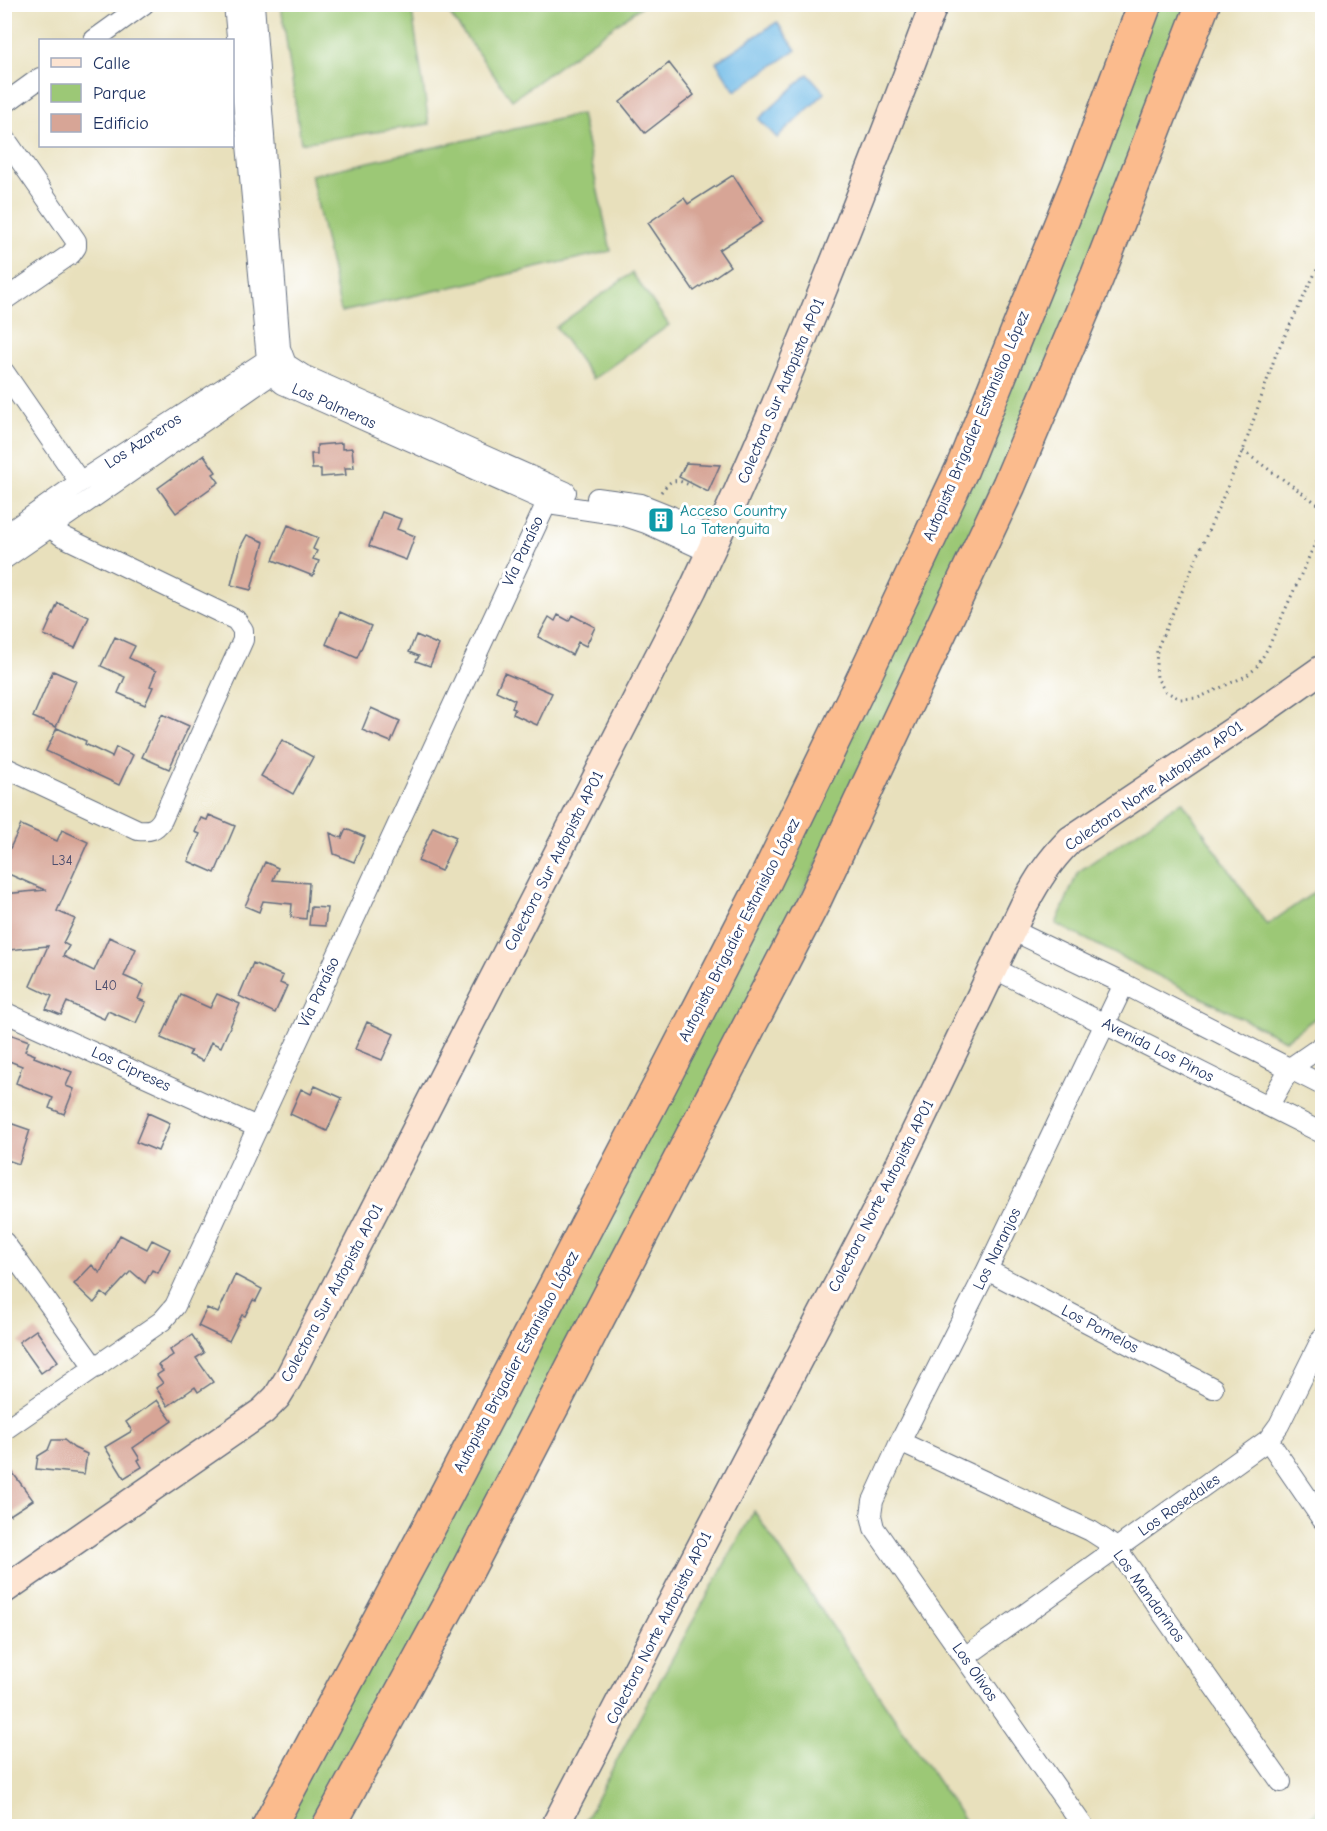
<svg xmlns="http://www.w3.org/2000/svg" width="1327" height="1831" viewBox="0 0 1327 1831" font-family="'Comic Neue',sans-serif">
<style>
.green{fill:#9cc876;stroke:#5c7c6a;stroke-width:1.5}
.water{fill:#6db9e6;stroke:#4474a2;stroke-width:1.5}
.building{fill:#d7a596}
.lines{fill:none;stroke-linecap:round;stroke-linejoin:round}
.minor-casing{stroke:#636d7f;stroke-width:22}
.secondary-casing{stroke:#636d7f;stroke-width:30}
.motorway-casing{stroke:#636d7f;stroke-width:36}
.path{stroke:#636d7f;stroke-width:3;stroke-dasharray:1.5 4.5;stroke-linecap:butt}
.minor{stroke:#fff;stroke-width:20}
.secondary{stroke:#fde4d1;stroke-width:27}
.motorway{stroke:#fbbb8d;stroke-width:33}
.labels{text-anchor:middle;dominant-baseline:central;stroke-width:6;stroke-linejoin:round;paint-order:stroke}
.number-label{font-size:14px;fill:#4a4c6c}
.street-label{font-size:16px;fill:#1b2f5e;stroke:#fff}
.culture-label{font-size:16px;fill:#0d838f;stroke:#fff;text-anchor:start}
</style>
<rect width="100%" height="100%" fill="#fff"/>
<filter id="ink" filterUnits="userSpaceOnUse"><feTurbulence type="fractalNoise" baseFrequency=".0167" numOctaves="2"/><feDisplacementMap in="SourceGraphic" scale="12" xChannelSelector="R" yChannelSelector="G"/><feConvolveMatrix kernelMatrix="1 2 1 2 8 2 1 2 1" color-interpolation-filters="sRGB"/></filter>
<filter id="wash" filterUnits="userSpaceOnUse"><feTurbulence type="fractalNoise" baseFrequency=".008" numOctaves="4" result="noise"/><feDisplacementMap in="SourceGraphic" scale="24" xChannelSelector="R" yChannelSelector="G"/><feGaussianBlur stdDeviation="1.35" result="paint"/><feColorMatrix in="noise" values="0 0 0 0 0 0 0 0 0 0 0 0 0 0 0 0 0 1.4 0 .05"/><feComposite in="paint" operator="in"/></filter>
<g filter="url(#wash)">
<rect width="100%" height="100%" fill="#e8e0bc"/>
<path class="green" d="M281 5H411L429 124 301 143Z
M443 5H643L512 100Z
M1145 5H1203L1009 485 329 1826H269L864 677Z
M581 114 611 251 341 312 311 175Z
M632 273 669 325 593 379 556 327Z
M1182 801 1267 925 1322 887V1013L1285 1040 1056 924 1078 872Z
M754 1511 968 1826H582L647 1704Z
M1322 1808V1826H1295H1296Z"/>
<path class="water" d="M777 22 796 50 735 91 716 62Z
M808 74 825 93 777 138 759 119Z"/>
<g id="blocks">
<path class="building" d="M669 63 694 95 645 133 620 102Z
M733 175 763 222 719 250 730 266 694 291 648 223 684 198 688 204Z
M342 443V449L352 448 354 468H345L346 475 321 477V469H312L311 454H317V445Z
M204 455 216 472 213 474 219 482 176 513 158 488Z
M686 463 720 465 708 492 679 477Z
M382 512 401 519 397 529 415 536 406 560 369 546Z
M288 525 318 538 313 549 317 551 313 559 319 561 313 576 273 560Z
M247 535 264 542 251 590 231 585 241 546Z
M58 603 89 617 75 648 44 635Z
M340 612 371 626 357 658 326 644Z
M558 615 569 621 572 615 595 627 586 646 578 642 572 655 538 637 549 617 555 621Z
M416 635 439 645 430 666 416 661 419 656 409 652Z
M115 637 135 646 129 658 156 671 150 686 153 687 145 705 118 693 125 677 101 666Z
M53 671 76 681 56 727 33 717Z
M504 673 552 693 537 725 513 714 515 709 512 708 515 700 496 691Z
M371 708 400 721 391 742 362 730Z
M162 714 189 726 169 769 142 757Z
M57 728 86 741 85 744 112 757 116 747 133 755 119 785 46 751Z
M282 740 313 757 293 794 261 776Z
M209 815 235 826 215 873 188 861 200 834 195 832 201 818 207 820Z
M21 825 57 841 62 830 88 842 57 911 75 919 63 943 69 946 63 956 94 971 109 937 136 949 124 976 144 985 138 999 146 1002 136 1023 108 1011 104 1019 67 1002 61 1015 46 1009 52 996 30 986 48 946 9 950 4 894 45 890 4 872V861Z
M433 827 456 837 441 871 418 861Z
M346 829 365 837 354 862 334 854 330 833 342 838Z
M265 862 278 868 273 880 309 883 306 919 291 917 292 904 263 901 259 912 245 906Z
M311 907 327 908 325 926 309 925Z
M253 963 283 976 280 983 287 986 275 1013 239 996Z
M217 994 240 1004 221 1047 211 1042 203 1061 189 1055 191 1051 161 1038 181 995 210 1008Z
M367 1022 394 1034 382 1060 355 1049Z
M4 1032 29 1041 25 1051 35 1055 34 1057 72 1072 66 1086 74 1089 64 1114 49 1108 53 1098 16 1083 22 1066 4 1059Z
M315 1086 342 1098 327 1131 290 1114 301 1089 311 1094Z
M148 1113 170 1123 158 1151 136 1142Z
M4 1121 30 1130 19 1164 4 1159Z
M120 1235 147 1249 152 1240 170 1249 158 1273 152 1270 145 1283 131 1271 107 1297 102 1293 94 1303 74 1284 92 1265 100 1273Z
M235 1275 262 1289 256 1301 253 1300 245 1316 242 1315 229 1341 198 1326 207 1308 218 1313Z
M36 1330 58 1361 41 1373 19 1342Z
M192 1335 204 1353 196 1358 213 1382 198 1392 195 1387 168 1406 156 1388 163 1383 157 1375 163 1371 158 1365 173 1355 170 1350Z
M157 1400 172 1421 133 1448 140 1459 138 1460 142 1467 124 1478 105 1447 132 1431 126 1422Z
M52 1440H64L74 1448 87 1454 84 1474 36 1469 38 1456 48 1450Z
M4 1461 33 1500 10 1515 4 1508Z"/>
</g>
</g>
<g filter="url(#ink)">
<use href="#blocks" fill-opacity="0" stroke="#636d7f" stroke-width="1.5"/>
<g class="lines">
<defs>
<path id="minor" d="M234 4 267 360 272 375 283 384 555 505 622 515 646 523 711 553
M254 4 280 348 286 364 303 375 566 492
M94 40 144 4
M4 104 40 78
M4 137 76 241V247L71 254 4 300
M4 372 80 482
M597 498 641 504 671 516 690 528 718 538
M4 536 80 482 267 360 278 362
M4 559 281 368
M4 767 138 830C150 831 155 830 162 820L243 640V630L236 620 62 536 51 528
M1012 930 1124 984 1322 1085
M993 968 1322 1133
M4 1012 257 1127
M1269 1105 1290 1068 1322 1046
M4 1242 95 1368
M987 1270 1213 1388
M4 1430 162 1321 175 1306 554 487
M1268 1440 1322 1519
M900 1442 1091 1531 1105 1540 1117 1549 1281 1782
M965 1657 1268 1440 1279 1425 1322 1338
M1083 1826 874 1528 871 1515 873 1501 900 1442 987 1270 1124 984"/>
<path id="secondary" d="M4 1590 263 1411 277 1397 288 1379 693 589C783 398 859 202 934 4
M555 1826 889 1186 1024 905C1038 879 1049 861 1070 840L1251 719 1322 669"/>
<path id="motorway" d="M269 1826 444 1499 659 1087 765 881 864 677 962 469 1087 159 1145 4
M329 1826 455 1594 813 903 1009 485 1097 277 1203 4"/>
</defs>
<use href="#minor" class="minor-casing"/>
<use href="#secondary" class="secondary-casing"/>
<use href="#motorway" class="motorway-casing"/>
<path class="path" d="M1322 259 1276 354 1243 451 1157 649 1156 665 1157 678 1165 691 1180 699 1198 698 1246 676 1256 668 1268 648 1322 528
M1243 451 1322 507
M661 492C673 477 675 479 692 486"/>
<use href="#minor" class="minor"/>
<use href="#secondary" class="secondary"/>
<use href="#motorway" class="motorway"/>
</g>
</g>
<defs>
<symbol id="building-square" viewBox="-11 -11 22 22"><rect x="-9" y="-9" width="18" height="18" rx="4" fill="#0f9aa8" stroke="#fff"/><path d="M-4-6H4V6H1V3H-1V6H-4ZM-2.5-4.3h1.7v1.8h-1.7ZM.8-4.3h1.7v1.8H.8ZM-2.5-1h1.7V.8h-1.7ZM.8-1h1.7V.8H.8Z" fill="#fff"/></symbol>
</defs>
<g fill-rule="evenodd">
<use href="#building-square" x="646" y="505" width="30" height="30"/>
</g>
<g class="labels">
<g class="number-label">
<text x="62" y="860">L34</text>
<text x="106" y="985">L40</text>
</g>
<g class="street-label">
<text transform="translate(781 391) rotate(-67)">Colectora Sur Autopista AP01</text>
<text transform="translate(334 406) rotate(24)">Las Palmeras</text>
<text transform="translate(976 426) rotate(-67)">Autopista Brigadier Estanislao López</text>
<text transform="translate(143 441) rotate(-33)">Los Azareros</text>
<text transform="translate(523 551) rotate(-65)">Vía Paraíso</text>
<text transform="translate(1154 786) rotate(-35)">Colectora Norte Autopista AP01</text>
<text transform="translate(554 861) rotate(-63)">Colectora Sur Autopista AP01</text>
<text transform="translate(739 930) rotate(-63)">Autopista Brigadier Estanislao López</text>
<text transform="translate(319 992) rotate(-65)">Vía Paraíso</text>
<text transform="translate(1158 1050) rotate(27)">Avenida Los Pinos</text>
<text transform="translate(131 1069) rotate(25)">Los Cipreses</text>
<text transform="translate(881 1196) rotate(-63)">Colectora Norte Autopista AP01</text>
<text transform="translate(997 1249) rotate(-64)">Los Naranjos</text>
<text transform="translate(332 1293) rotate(-62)">Colectora Sur Autopista AP01</text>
<text transform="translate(1100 1329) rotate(28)">Los Pomelos</text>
<text transform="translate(516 1362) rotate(-62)">Autopista Brigadier Estanislao López</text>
<text transform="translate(1179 1505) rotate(-35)">Los Rosedales</text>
<text transform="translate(1149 1596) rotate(54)">Los Mandarinos</text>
<text transform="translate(659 1628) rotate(-63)">Colectora Norte Autopista AP01</text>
<text transform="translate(975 1672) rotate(55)">Los Olivos</text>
</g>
<g class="culture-label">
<text x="680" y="511">Acceso Country<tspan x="680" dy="18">La Tatenguita</tspan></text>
</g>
</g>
<rect width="1327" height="1831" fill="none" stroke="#fff" stroke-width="24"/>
<rect x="39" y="39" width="195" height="108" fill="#ffffff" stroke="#a4acbf" stroke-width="1.5"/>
<rect x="51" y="58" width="30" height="9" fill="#fde4d1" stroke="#a4acbf" stroke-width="1.5"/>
<text x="93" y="69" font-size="18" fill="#1b2f5e">Calle</text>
<rect x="51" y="84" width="30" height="18" fill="#9cc876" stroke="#a4acbf" stroke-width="1.5"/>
<text x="93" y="99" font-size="18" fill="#1b2f5e">Parque</text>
<rect x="51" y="114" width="30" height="18" fill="#d7a596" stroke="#a4acbf" stroke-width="1.5"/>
<text x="93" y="129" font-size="18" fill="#1b2f5e">Edificio</text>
</svg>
